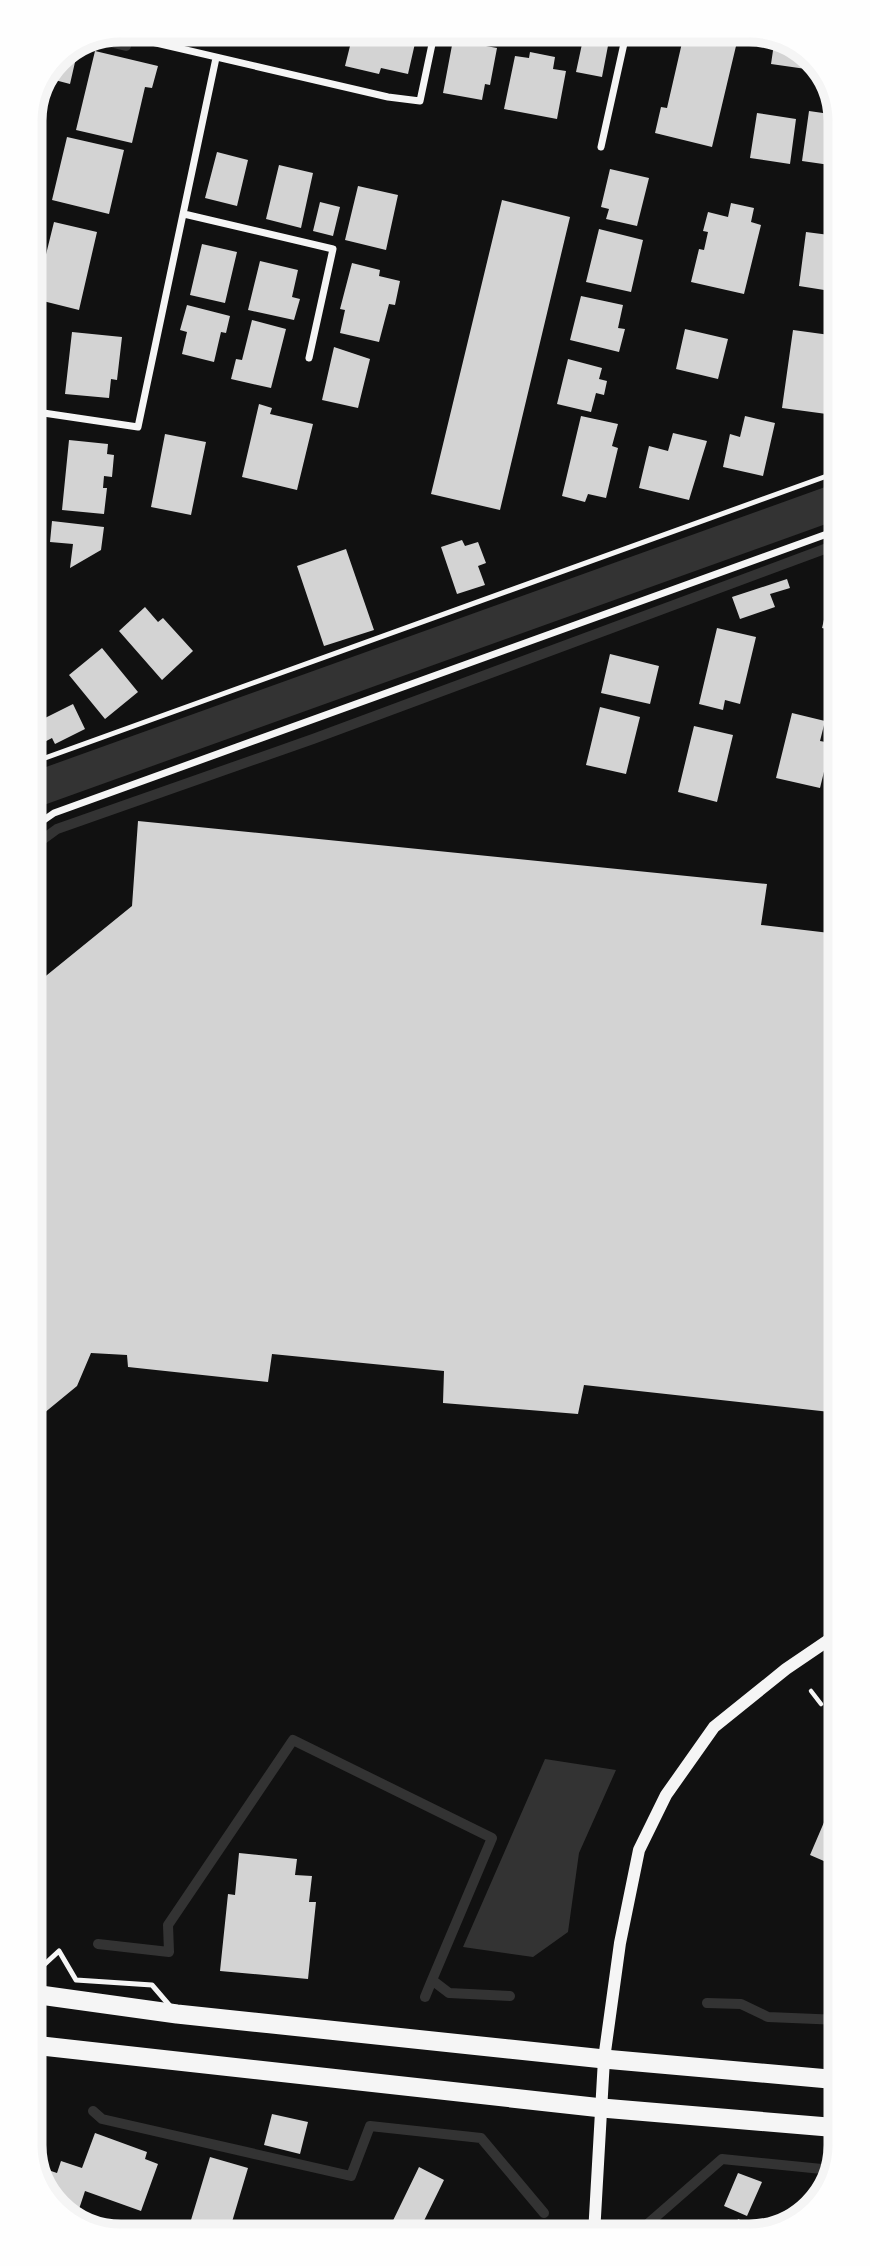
<svg xmlns="http://www.w3.org/2000/svg" width="870" height="2266" viewBox="0 0 870 2266" font-family="Figtree,sans-serif">
<style>
.water{fill:#333}
.lines{fill:none;stroke-linecap:round;stroke-linejoin:round}
.stream{stroke:#333;stroke-width:10}
.canal{stroke:#333;stroke-width:35}
.building{fill:#d3d3d3}
.path{stroke:#f5f5f5;stroke-width:4.5}
.service{stroke:#f5f5f5;stroke-width:5}
.minor{stroke:#f5f5f5;stroke-width:7}
.tertiary{stroke:#f5f5f5;stroke-width:12}
.trunk{stroke:#f5f5f5;stroke-width:19}
.rim{fill:none;stroke:#f5f5f5;stroke-width:9}
</style>
<rect width="100%" height="100%" fill="#111"/>
<path class="water" d="M545 1759 616 1770 579 1853 568 1932 533 1957 463 1947Z"/>
<g class="lines">
<path class="stream" d="M98 39 126 46 130 30
M31 848 57 829 313 739 838 544
M98 1944 169 1952 168 1925 293 1740 492 1838 432 1980 449 1993 510 1996
M425 1997 432 1980
M707 2003 741 2004 768 2017 840 2020
M93 2111 102 2119 351 2176 370 2126 481 2138 544 2213
M643 2228 722 2159 832 2170"/>
<path class="canal" d="M31 791 838 501"/>
</g>
<path class="building" d="M347 30H418L408 74 381 68 379 74 345 66 350 46 344 44Z
M485 30H512L510 36Z
M585 30H611L602 77 576 72Z
M684 34 736 46 712 147 655 133 661 107 667 108Z
M775 37 805 49 820 71 771 64Z
M453 40 497 48 490 85 485 84 482 100 443 93Z
M75 49H78L70 84 51 79 57 56Z
M95 51 158 66 152 88 145 87 132 143 76 130Z
M530 52 555 57 553 69 566 71 557 119 504 109 515 56 529 58Z
M809 111 837 115V166L802 161Z
M757 113 796 119 790 164 750 158Z
M67 137 124 150 109 214 52 200Z
M217 152 248 160 237 206 205 198Z
M279 165 313 173 301 228 266 219Z
M610 169 649 178 637 226 606 219 609 209 601 207Z
M30 172 39 174 31 207H30Z
M358 186 398 195 386 250 345 240Z
M502 200 570 217 500 510 431 494Z
M320 202 340 207 333 236 313 231Z
M731 203 754 208 751 222 761 225 744 294 691 282 699 249 704 250 708 232 703 231 708 212 728 217Z
M54 222 97 232 79 310 35 299Z
M599 229 643 240 631 292 586 282Z
M806 232 837 236V292L799 286Z
M202 244 237 252 225 303 190 295Z
M260 261 298 270 292 297 300 299 294 320 248 310Z
M352 263 380 270 379 276 400 281 395 305 389 304 379 342 340 333 345 310 340 309Z
M581 296 623 305 618 328 625 329 619 352 570 340Z
M187 305 230 316 226 333 221 332 214 362 182 354 187 332 180 330Z
M252 320 286 329 271 388 231 379 236 359 242 360Z
M30 326 43 327 36 389 30 388Z
M685 329 728 339 718 379 676 369Z
M793 330 837 336V376H833L832 389 837 390 834 415 782 408Z
M72 332 122 337 117 380 111 379 109 398 65 394Z
M334 347 370 359 358 408 322 400Z
M568 359 602 368 599 379 607 381 604 395 596 393 591 412 557 404Z
M259 404 272 408 270 414 313 424 297 490 242 477Z
M581 416 618 424 612 446 618 448 606 498 588 494 585 502 562 496Z
M745 416 775 423 763 476 723 467 730 434 740 437Z
M673 433 707 441 689 500 639 488 649 446 668 451Z
M165 434 206 442 191 515 151 507Z
M69 440 108 444 107 454 114 455 112 477 104 476 103 488H107L104 514 62 510Z
M30 444 41 445 35 504 30 503Z
M31 511 41 512 33 587H31Z
M52 521 104 527 101 550 70 568 73 544 50 542Z
M462 540 465 546 478 542 486 563 478 566 485 585 457 594 441 547Z
M837 547H838V632L822 628 832 587 827 586Z
M346 549 374 630 324 646 297 566Z
M787 579 790 588 770 594 775 607 740 619 732 597Z
M145 607 158 622 163 618 193 651 162 680 119 631Z
M717 628 756 637 740 704 725 700 723 710 699 704Z
M102 648 138 692 105 719 69 675Z
M610 654 659 666 650 704 601 693Z
M31 691 45 718 73 704 85 729 55 744 52 738 31 749Z
M600 707 640 717 626 774 586 765Z
M792 713 825 721 820 741 831 743 820 788 776 778Z
M694 726 733 735 717 802 678 792Z
M138 821 767 884 761 925 838 934 839 1413 584 1385 578 1414 443 1403 444 1371 272 1354 268 1382 128 1367 127 1355 91 1353 77 1386 32 1423 31 988 132 906Z
M840 1785V1868L810 1855Z
M239 1853 297 1859 295 1875 312 1876 309 1902H316L308 1979 220 1971 228 1894 235 1895Z
M272 2114 308 2122 300 2154 264 2145Z
M95 2133 147 2152 145 2159 158 2164 141 2211 85 2191 75 2221 65 2217 33 2169V2165L57 2173 61 2161 82 2168Z
M210 2157 248 2168 229 2232 191 2220Z
M419 2167 444 2180 417 2235H386Z
M738 2173 762 2182 747 2216 724 2206Z
M738 2219 762 2229 760 2233H718L723 2223 735 2227Z"/>
<g class="lines">
<path class="path" d="M811 1691 821 1704"/>
<path class="service" d="M31 763 838 472
M33 1975 59 1951 76 1980 152 1985 170 2006"/>
<path class="minor" d="M113 33 388 97 420 101 435 30
M601 147 627 30
M184 214 333 249 309 358
M30 411 138 427 216 58
M31 829 54 813 838 530"/>
<path class="tertiary" d="M594 2234 604 2059 620 1943 639 1850 666 1795 714 1727 786 1669 839 1633"/>
<path class="trunk" d="M33 1994 177 2014 604 2059 840 2080
M33 2045 602 2108 840 2128"/>
</g>
<path d="M0 0H870V2266H0ZM121 42H749A79 79 0 0 1 828 121V2145A79 79 0 0 1 749 2224H121A79 79 0 0 1 42 2145V121A79 79 0 0 1 121 42Z" fill="#fefefe" fill-rule="evenodd"/>
<path class="rim" d="M121 42H749A79 79 0 0 1 828 121V2145A79 79 0 0 1 749 2224H121A79 79 0 0 1 42 2145V121A79 79 0 0 1 121 42Z"/>
</svg>
